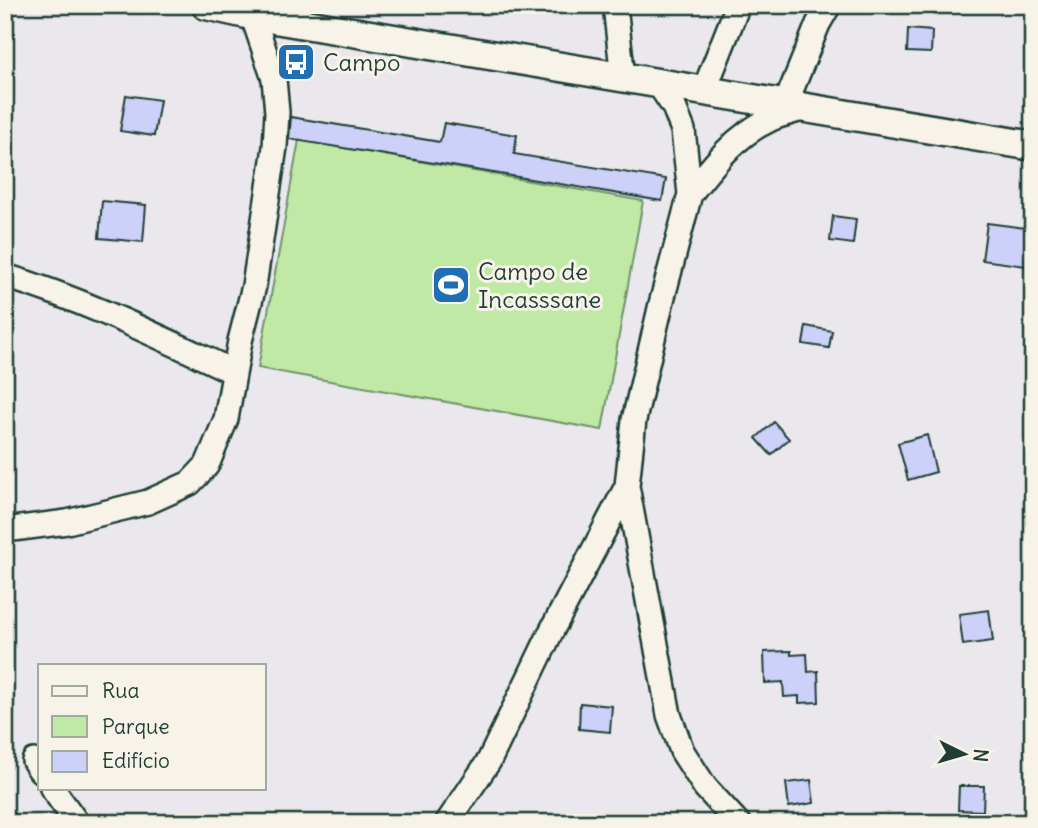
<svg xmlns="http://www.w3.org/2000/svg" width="1038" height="828" viewBox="0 0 1038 828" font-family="Delius,sans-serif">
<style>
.green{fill:#c0e9a5;stroke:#70936c;stroke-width:2}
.building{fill:#cdd0f9;stroke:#1f3d34;stroke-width:2}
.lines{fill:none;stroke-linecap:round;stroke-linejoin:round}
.minor-casing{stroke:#1f3d34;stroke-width:28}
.tertiary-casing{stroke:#1f3d34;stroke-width:33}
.minor{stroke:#f7f3e8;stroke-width:23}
.tertiary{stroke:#f7f3e8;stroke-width:28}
.labels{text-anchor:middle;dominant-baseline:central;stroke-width:6;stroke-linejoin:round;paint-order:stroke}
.poi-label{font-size:24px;fill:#1f3d34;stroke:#f7f3e8;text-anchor:start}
</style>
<rect width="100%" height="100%" fill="#eae8ed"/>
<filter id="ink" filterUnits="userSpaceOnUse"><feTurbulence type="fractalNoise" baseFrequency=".0143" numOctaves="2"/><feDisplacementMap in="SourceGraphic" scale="14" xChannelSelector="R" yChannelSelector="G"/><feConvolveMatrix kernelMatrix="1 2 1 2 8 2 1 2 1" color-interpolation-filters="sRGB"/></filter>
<g filter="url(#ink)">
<path class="green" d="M299 140 643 201 602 430 258 368Z"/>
<path class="building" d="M908 29 932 31 931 53 907 52Z
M126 95 160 100 154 136 120 131Z
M291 117 440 142 444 123 517 135 514 154 666 179 662 201 289 139Z
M102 201 146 205 143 242 99 238Z
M833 216 856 219 853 244 830 241Z
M987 223 1033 229V267L982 260Z
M806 326 832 331 829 348 803 344Z
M774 422 789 439 771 455 756 438Z
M927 435 936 472 908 480 898 443Z
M989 610 993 641 963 645 959 614Z
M791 651V655L807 654 808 672 818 671 819 702 799 703V696L784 697 783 682 765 683 764 652Z
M580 703 612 706 610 732 579 729Z
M811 780 814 803 789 807 786 783Z
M959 786H984L983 811 958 810Z"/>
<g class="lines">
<defs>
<path id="minor" d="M615 5 623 78
M658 83 674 107 683 130 690 194 661 304 634 420 627 486 669 715 682 751 705 787 738 823
M704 91 738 5
M786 103 818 24 829 5
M690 194C712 166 736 135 769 120 780 114 794 112 805 108
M5 276C85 300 159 337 234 372
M5 530 67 522 148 502 190 483 207 465 226 419 240 341 254 286 275 147 277 112 274 79 249 5
M34 761 40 770
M52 788 77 823
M447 823 489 761 551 632 627 486"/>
<path id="tertiary" d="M206 5 251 15C511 59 772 101 1033 146"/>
</defs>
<use href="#minor" class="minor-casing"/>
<use href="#tertiary" class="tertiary-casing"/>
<use href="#minor" class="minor"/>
<use href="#tertiary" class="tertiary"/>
</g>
</g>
<defs>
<symbol id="bus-square" viewBox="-11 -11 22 22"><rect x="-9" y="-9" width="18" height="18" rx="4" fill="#1f6fb2" stroke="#f7f3e8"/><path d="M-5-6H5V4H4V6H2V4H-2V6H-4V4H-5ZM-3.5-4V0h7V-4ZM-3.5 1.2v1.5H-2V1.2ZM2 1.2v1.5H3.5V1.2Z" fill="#fff"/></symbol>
<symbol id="stadium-square" viewBox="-11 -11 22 22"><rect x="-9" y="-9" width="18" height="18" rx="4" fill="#1f6fb2" stroke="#f7f3e8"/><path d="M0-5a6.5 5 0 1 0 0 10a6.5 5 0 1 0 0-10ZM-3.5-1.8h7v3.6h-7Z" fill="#fff"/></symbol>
</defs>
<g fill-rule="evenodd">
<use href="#bus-square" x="274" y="40" width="44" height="44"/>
<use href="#stadium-square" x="429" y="263" width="44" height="44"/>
</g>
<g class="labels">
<g class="poi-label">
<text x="323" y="62">Campo</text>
<text x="478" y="271">Campo de<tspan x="478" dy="28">Incasssane</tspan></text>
</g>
</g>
<rect width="1038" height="828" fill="none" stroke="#f7f3e8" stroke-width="28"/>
<rect x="14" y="14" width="1010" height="800" fill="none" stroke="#1f3d34" stroke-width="2.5" filter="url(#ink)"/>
<rect x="38" y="664" width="228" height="126" fill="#f7f3e8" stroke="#a1aaa0" stroke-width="2"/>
<rect x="52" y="686" width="35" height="10" fill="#f7f3e8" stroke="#a1aaa0" stroke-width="2"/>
<text x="102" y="698" font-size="21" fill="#1f3d34">Rua</text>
<rect x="52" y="716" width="35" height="21" fill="#c0e9a5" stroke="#a1aaa0" stroke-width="2"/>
<text x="102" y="734" font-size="21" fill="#1f3d34">Parque</text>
<rect x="52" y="751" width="35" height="21" fill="#cdd0f9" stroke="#a1aaa0" stroke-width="2"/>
<text x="102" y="768" font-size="21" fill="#1f3d34">Edifício</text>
<g transform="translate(964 754) rotate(95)" stroke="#f7f3e8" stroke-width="5" paint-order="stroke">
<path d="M0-5L12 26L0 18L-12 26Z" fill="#1f3d34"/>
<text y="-10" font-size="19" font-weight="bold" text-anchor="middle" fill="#1f3d34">N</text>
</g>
</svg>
